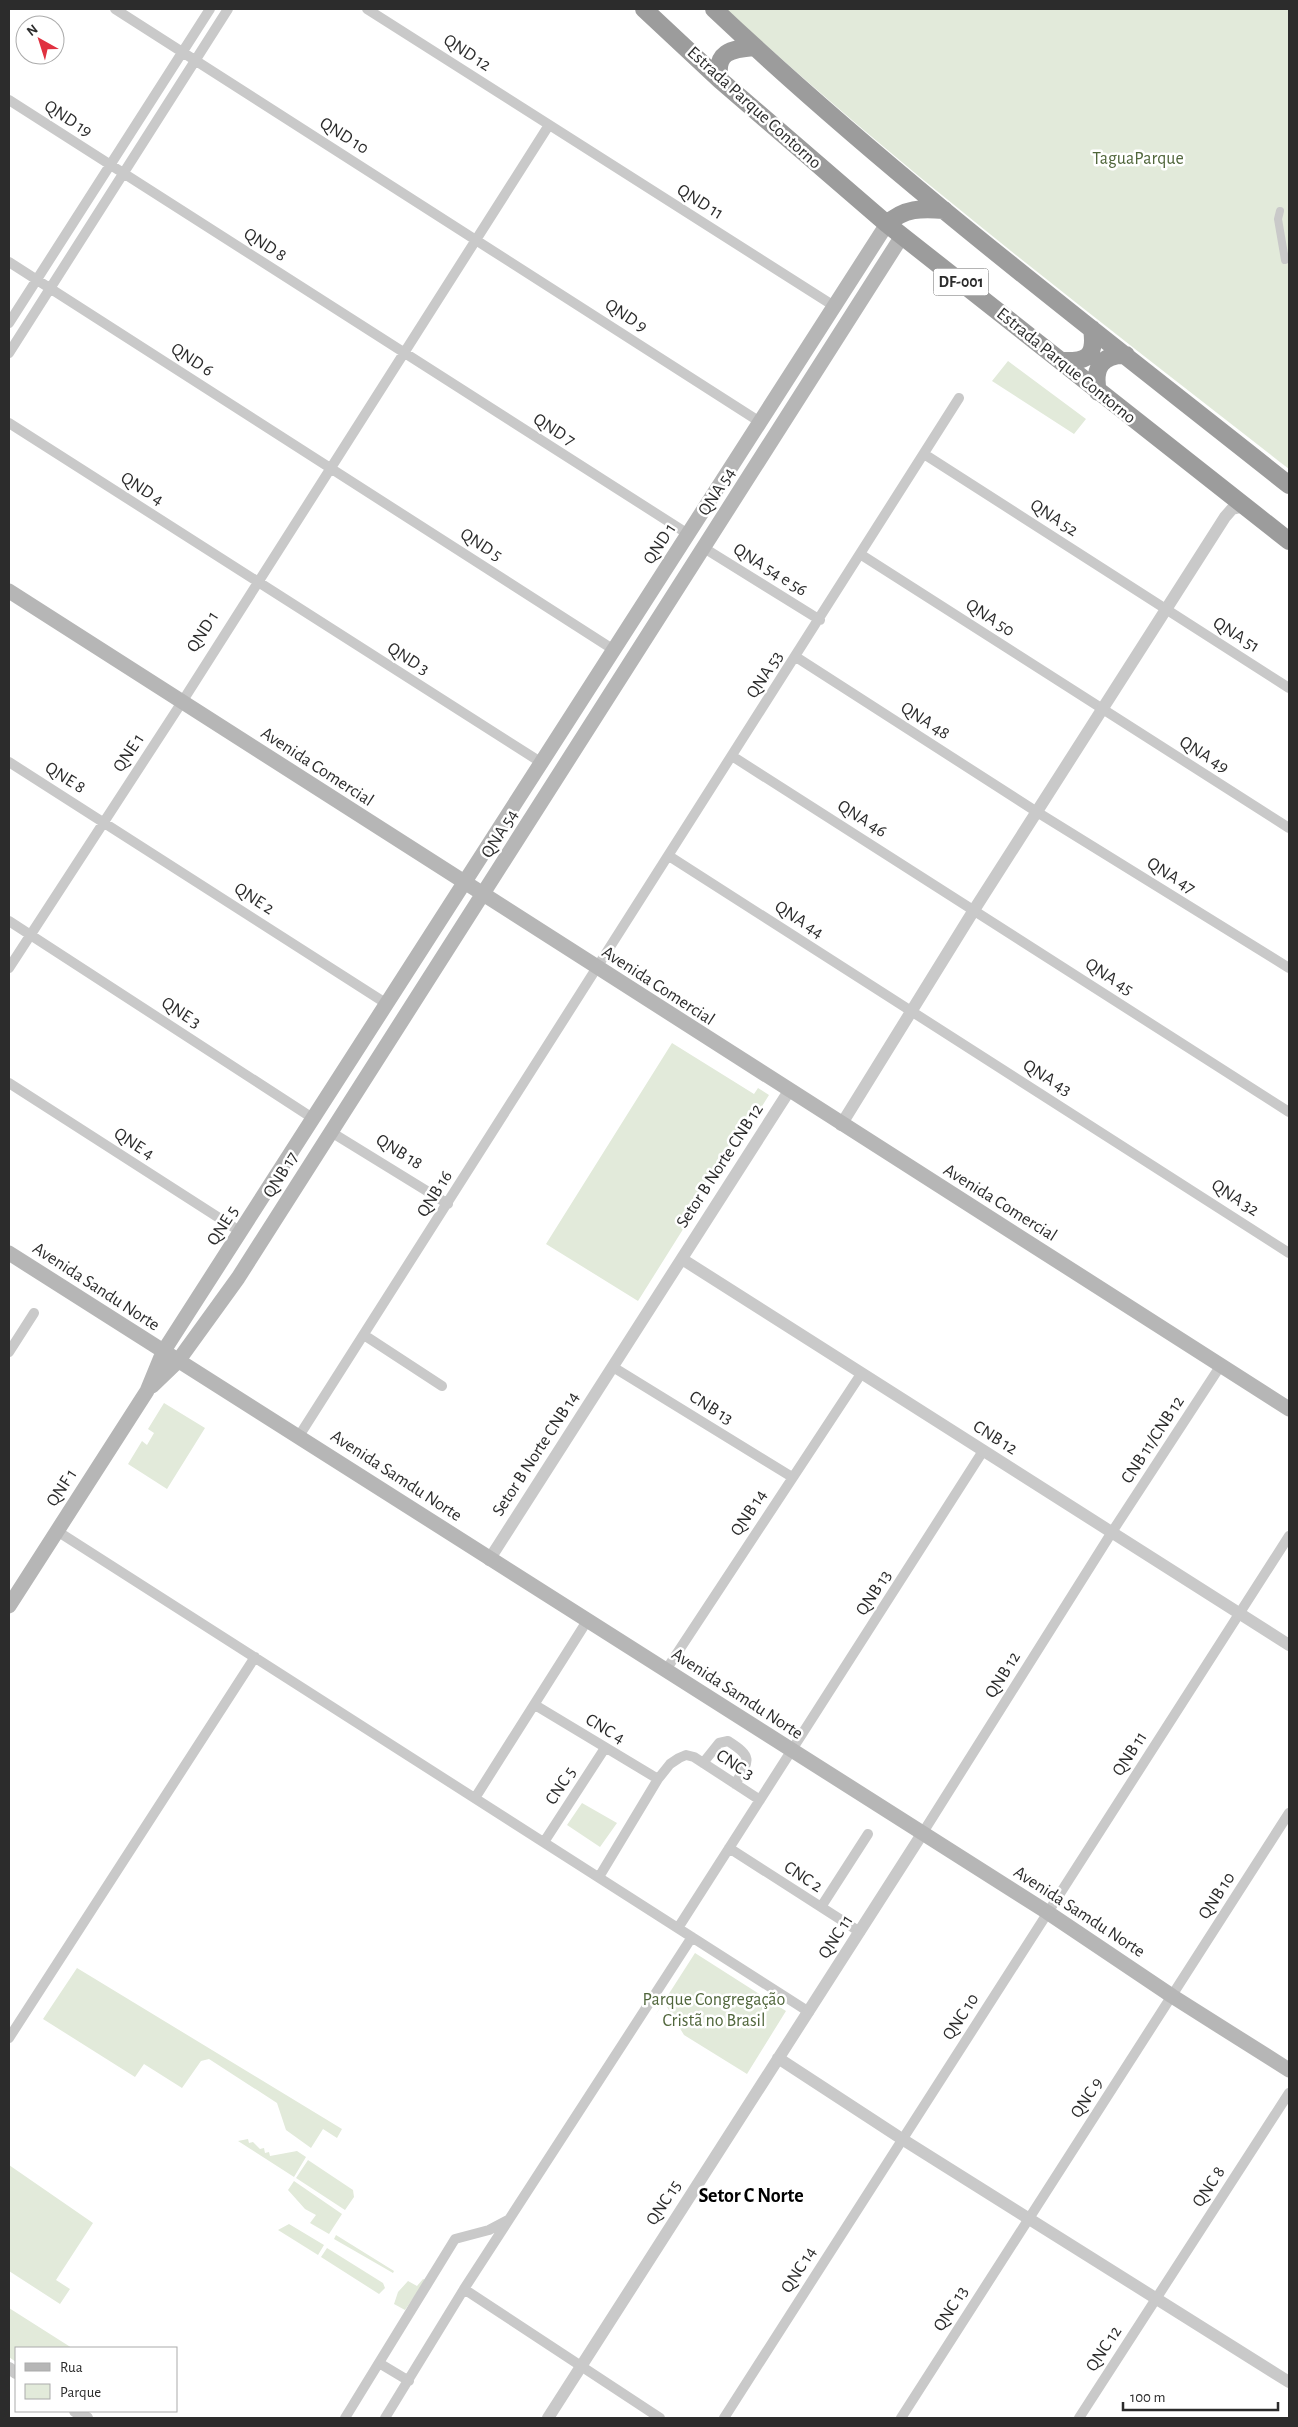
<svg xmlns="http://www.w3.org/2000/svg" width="1298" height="2427" viewBox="0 0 1298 2427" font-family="'Alegreya Sans',sans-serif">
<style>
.green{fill:#e2eada}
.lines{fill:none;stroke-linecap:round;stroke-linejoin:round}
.pedestrian{stroke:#c9c9c9;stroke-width:8}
.minor{stroke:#c9c9c9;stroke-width:10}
.tertiary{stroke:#c9c9c9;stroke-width:12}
.secondary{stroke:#b6b6b6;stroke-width:15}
.trunk{stroke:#9c9c9c;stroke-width:18}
.labels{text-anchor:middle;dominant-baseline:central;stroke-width:5;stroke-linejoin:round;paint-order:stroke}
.shield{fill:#fff;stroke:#6b6b6b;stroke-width:1}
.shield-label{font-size:16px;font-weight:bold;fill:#2c2c2c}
.street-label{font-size:18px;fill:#2c2c2c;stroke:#fff}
.park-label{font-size:18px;fill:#50663b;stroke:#fff}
.quarter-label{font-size:20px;font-weight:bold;fill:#000;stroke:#fff}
</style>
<rect width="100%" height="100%" fill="#fff"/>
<path class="green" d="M726 9H1289V469C1098 320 905 173 726 9Z
M1008 361 1086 419 1074 434 992 381Z
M672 1043 754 1094 758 1088 769 1095 759 1111 753 1108 698 1195 702 1199 638 1301 546 1244Z
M164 1403 205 1428 167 1489 128 1464 142 1441 147 1445 154 1433 148 1429Z
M582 1803 617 1823 600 1847 567 1825Z
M695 1953 786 2011 747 2074 684 2035 664 2002 654 2017Z
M77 1968 342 2129 337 2138 323 2129 311 2148 286 2130 277 2103 209 2059 201 2061 182 2088 144 2064 135 2077 43 2019Z
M248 2139 249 2143 253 2142 260 2149 264 2148 265 2153 269 2152 270 2156 297 2151 306 2157 294 2177 238 2141Z
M308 2160 353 2190 354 2197 345 2210 296 2178Z
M9 2165 93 2223 56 2280 70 2289 60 2304 9 2271Z
M294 2181 342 2214 329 2234 310 2223 316 2215 305 2209 288 2190Z
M289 2224 324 2245 318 2255 278 2230Z
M336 2235 394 2271 393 2273 334 2239Z
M327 2248 383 2283 385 2288 379 2294 321 2257Z
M423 2279 426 2280 405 2310 394 2304 398 2292 408 2281 417 2286Z
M9 2308 72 2348H16V2362L9 2357Z"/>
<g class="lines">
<path class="pedestrian" d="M1280 211 1278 219 1285 260"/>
<path class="minor" d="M115 9 760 422
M367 9 834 306
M9 100 688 534
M9 262 614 650
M9 323 210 9
M9 353 228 9
M9 423 542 763
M924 454 1289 688
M704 548 820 620
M860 554 1289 828
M796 657 1037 812 1289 968
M732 756 1289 1112
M9 762 387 1004
M669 856 1289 1253
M9 921 314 1119
M9 968 182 702 549 125
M9 1083 241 1232
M331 1132 448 1204
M364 1335 442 1386
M9 1352 34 1313
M613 1367 792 1477
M299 1436 959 398
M57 1531 809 2012
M666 1670 861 1374
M535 1705 658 1779
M703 1763 719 1743 728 1741C753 1757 750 1760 735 1784
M475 1798 587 1621
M922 1834 1112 1532 1221 1365
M544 1842 605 1748
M729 1848 860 1932
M599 1877 658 1779 670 1764 679 1758 686 1755 694 1757 760 1800
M821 1907 868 1834
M678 1928 983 1451
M9 2038 255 1657
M464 2289 660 2418
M379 2363 409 2381
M345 2418 455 2239 489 2230 508 2220
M385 2418 464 2289 692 1937
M724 2418 1289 1536
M901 2418 1289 1813
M1079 2418 1289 2093"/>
<path class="tertiary" d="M841 1125 974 910 1225 517 1232 509 1245 506
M682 1259 1289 1645
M489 1560 789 1091
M778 2058 902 2139 1289 2382
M9 2368 16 2373
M75 2411 87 2418
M548 2418 922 1834"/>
<path class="secondary" d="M9 591 1289 1409
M9 1253 1047 1912 1172 1996 1289 2070
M152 1386 178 1361 238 1278 902 236
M9 1606 147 1391 163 1352 887 224"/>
<path class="trunk" d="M644 9 720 80 887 224 1289 541
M714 9C895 180 1094 330 1289 485
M720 80C714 52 731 49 754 47
M887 224C904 208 922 208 944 210
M1062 361C1088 362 1096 356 1092 329
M1098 392C1093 369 1101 354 1126 355"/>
</g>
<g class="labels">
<rect class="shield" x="933.5" y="268.5" width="55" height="27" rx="4"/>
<g class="shield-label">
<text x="961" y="282">DF-001</text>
</g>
<g class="street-label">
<text transform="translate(467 53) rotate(33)">QND 12</text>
<text transform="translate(754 108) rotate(42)">Estrada Parque Contorno</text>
<text transform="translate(68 119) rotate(33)">QND 19</text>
<text transform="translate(344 136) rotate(32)">QND 10</text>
<text transform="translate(700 202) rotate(32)">QND 11</text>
<text transform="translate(265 245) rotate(33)">QND 8</text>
<text transform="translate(626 316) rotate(33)">QND 9</text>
<text transform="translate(192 360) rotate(33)">QND 6</text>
<text transform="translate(1066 366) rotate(39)">Estrada Parque Contorno</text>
<text transform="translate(554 430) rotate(32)">QND 7</text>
<text transform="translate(142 489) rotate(33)">QND 4</text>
<text transform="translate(717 492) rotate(-57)">QNA 54</text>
<text transform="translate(1054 518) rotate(33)">QNA 52</text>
<text transform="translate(660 544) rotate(-57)">QND 1</text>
<text transform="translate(481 545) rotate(33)">QND 5</text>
<text transform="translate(770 570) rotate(32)">QNA 54 e 56</text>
<text transform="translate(990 618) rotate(33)">QNA 50</text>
<text transform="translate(203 632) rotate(-58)">QND 1</text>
<text transform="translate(1236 635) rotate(32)">QNA 51</text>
<text transform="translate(408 659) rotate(32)">QND 3</text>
<text transform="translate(765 675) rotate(-57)">QNA 53</text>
<text transform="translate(925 721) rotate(33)">QNA 48</text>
<text transform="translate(129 753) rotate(-57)">QNE 1</text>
<text transform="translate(1204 755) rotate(32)">QNA 49</text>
<text transform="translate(317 767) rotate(33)">Avenida Comercial</text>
<text transform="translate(65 778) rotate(32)">QNE 8</text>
<text transform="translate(862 819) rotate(32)">QNA 46</text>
<text transform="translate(500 834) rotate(-58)">QNA 54</text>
<text transform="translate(1171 876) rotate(32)">QNA 47</text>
<text transform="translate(254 899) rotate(33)">QNE 2</text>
<text transform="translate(799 920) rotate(33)">QNA 44</text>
<text transform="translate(1109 977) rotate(33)">QNA 45</text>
<text transform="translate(658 986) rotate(33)">Avenida Comercial</text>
<text transform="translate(181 1013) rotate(33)">QNE 3</text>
<text transform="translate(1047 1078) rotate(32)">QNA 43</text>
<text transform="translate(134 1144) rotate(33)">QNE 4</text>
<text transform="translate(399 1152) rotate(32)">QNB 18</text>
<text transform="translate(720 1166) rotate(-57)">Setor B Norte CNB 12</text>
<text transform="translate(281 1175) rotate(-58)">QNB 17</text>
<text transform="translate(435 1194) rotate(-58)">QNB 16</text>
<text transform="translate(1235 1198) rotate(33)">QNA 32</text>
<text transform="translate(1000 1203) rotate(32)">Avenida Comercial</text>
<text transform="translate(223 1226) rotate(-58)">QNE 5</text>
<text transform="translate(96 1287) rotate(33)">Avenida Sandu Norte</text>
<text transform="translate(711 1408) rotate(32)">CNB 13</text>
<text transform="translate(995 1438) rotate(32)">CNB 12</text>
<text transform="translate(1153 1440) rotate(-57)">CNB 11/CNB 12</text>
<text transform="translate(536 1454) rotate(-57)">Setor B Norte CNB 14</text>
<text transform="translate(396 1476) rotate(33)">Avenida Samdu Norte</text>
<text transform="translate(62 1488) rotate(-57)">QNF 1</text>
<text transform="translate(749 1513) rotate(-57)">QNB 14</text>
<text transform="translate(874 1593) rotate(-57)">QNB 13</text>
<text transform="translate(1003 1675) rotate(-58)">QNB 12</text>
<text transform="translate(737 1694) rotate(33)">Avenida Samdu Norte</text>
<text transform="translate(605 1729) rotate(31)">CNC 4</text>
<text transform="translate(1130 1754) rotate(-57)">QNB 11</text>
<text transform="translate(735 1765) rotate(33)">CNC 3</text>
<text transform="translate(561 1786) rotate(-57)">CNC 5</text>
<text transform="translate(803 1877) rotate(33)">CNC 2</text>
<text transform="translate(1217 1896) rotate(-57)">QNB 10</text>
<text transform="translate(1079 1912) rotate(33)">Avenida Samdu Norte</text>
<text transform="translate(836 1937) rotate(-57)">QNC 11</text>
<text transform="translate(961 2017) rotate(-57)">QNC 10</text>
<text transform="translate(1087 2098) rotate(-57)">QNC 9</text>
<text transform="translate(1209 2187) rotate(-57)">QNC 8</text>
<text transform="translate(664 2203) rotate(-57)">QNC 15</text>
<text transform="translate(799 2270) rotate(-58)">QNC 14</text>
<text transform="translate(951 2309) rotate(-58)">QNC 13</text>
<text transform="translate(1104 2349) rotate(-57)">QNC 12</text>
</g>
<g class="park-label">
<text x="1138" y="159">TaguaParque</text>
<text x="714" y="2000">Parque Congregação<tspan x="714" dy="21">Cristã no Brasil</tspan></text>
</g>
<g class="quarter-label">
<text x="751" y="2196">Setor C Norte</text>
</g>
</g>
<rect width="1298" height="2427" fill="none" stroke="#2c2c2c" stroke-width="20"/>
<rect x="15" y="2347" width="162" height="65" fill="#ffffff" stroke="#ababab"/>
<rect x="25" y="2363" width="25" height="8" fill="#b6b6b6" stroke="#ababab"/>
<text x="60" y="2372" font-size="15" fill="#2c2c2c">Rua</text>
<rect x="25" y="2384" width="25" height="15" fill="#e2eada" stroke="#ababab"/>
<text x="60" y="2397" font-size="15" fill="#2c2c2c">Parque</text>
<g transform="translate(40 40) rotate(321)"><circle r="24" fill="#ffffff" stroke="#ababab"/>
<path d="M0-4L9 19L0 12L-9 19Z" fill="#e03140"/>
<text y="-8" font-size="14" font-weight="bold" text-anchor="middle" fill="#2c2c2c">N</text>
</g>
<path d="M1123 2402v8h155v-8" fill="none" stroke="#2c2c2c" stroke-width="2.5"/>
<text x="1130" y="2402" font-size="15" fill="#2c2c2c" stroke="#ffffff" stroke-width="4" paint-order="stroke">100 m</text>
</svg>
